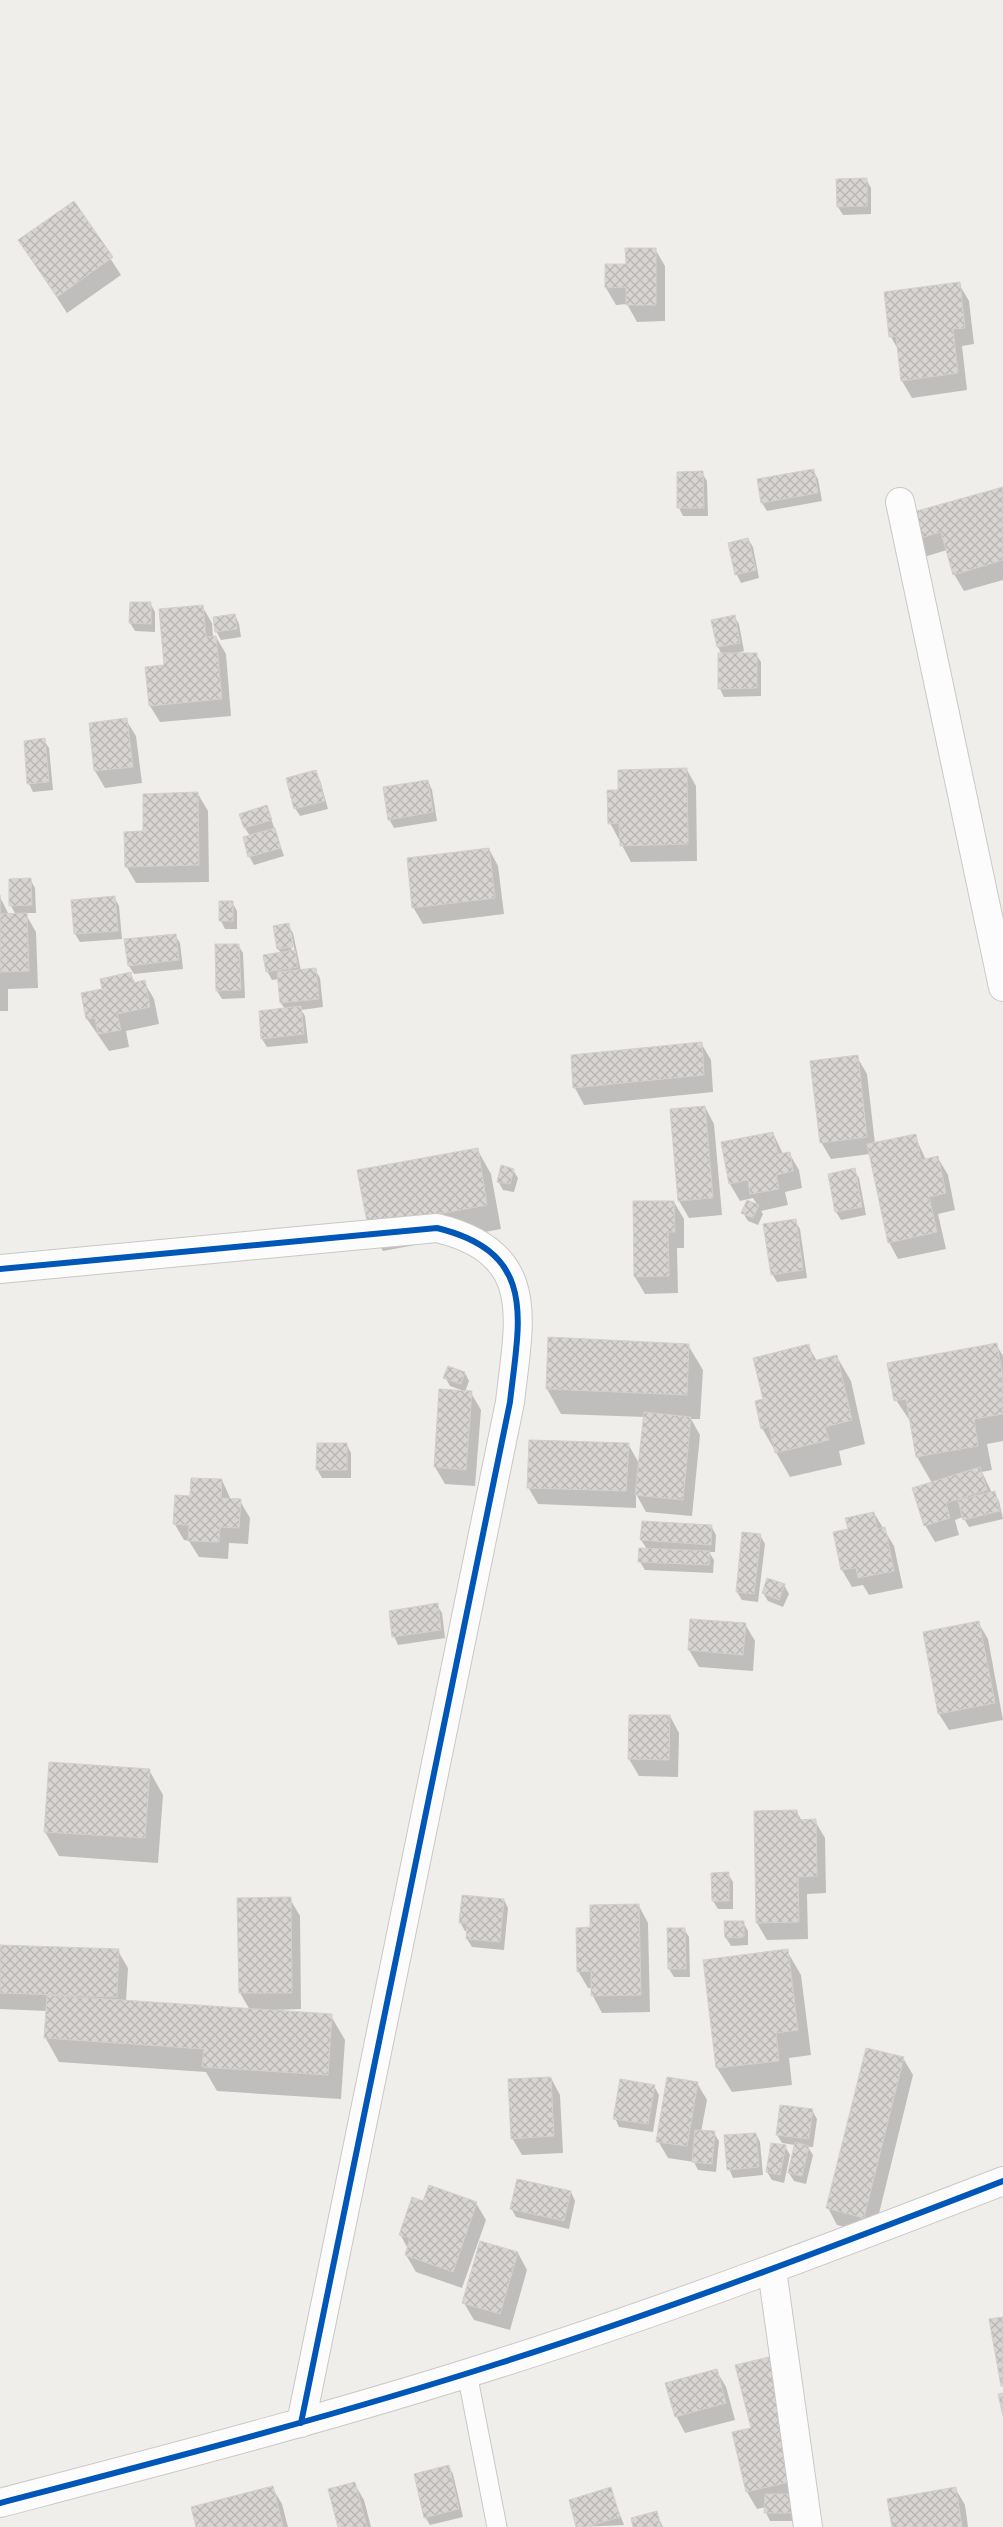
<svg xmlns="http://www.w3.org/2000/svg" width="1003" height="2527" viewBox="0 0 1003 2527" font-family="'PT Sans',sans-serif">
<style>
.shadow{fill:#0003;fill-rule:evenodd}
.building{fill:url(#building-cross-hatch);stroke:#d3d0cc}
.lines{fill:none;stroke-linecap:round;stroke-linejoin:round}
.lane-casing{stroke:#c9c8c7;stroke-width:21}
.street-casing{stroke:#c9c8c7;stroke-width:30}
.lane{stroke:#fdfcfc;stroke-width:19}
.street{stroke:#fdfcfc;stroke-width:28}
.cycleway-casing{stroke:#fff;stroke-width:9}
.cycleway{stroke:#0057b8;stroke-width:6}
</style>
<defs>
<pattern id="building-cross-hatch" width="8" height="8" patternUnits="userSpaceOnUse" patternTransform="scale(1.25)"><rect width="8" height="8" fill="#d7d4d2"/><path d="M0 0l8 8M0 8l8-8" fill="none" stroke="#b8b6b4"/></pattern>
</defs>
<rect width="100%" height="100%" fill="#f0eeeb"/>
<path class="shadow" d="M866 179 871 188V214L843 215 838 207Z
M74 203 121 275 67 313 20 241Z
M655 249 665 266V321L637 322 627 304 616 305 606 288 627 265Z
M959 284 969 301 974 344 962 346 967 390 912 398 902 381 899 351 891 337Z
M813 471 818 479 822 501 767 511 762 503 758 480Z
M702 473 707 481 708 516H683L679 508Z
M1003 488V580L964 591 954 574 947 550 924 557 914 540Z
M748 539 753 547 759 578 741 583 737 575 730 544Z
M150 603 155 612V632L135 631 130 623Z
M202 606 212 623 213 637H216L226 654 231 716 160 722 150 706 166 666Z
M235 615 239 624 241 637 221 640 216 631Z
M734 616 739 624 744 651 735 654H756L761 662V696L724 697 720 689 722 655 718 647Z
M126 720 136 736 142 783 105 788 95 771 90 724Z
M44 740 49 748 53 790 33 792 29 784Z
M687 770 696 786 697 861 631 862 610 823 620 791Z
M315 772 320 780 328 809 300 816 295 808Z
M428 781 432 790 437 821 394 828 389 819Z
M198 794 208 811 209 882 136 883 126 866 145 833Z
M267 807 284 856 254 865 249 856 250 836 245 828Z
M489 849 498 866 504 914 423 924 413 907Z
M30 879 35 888 36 913H25L36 932 38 988 8 989V1011H0V897L9 915H16L11 906Z
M114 897 119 906 122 939 80 942 75 934Z
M232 902 237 911V929H225L221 921Z
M288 925 293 933 301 971 315 970 320 978 323 1007 301 1010 305 1016 308 1043 267 1047 262 1039 260 1013 285 1009 281 1003 279 979 272 980 267 971 281 953 278 949ZM289 932H291L295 953H292Z
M175 935 180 943 183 969 134 974 129 966Z
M238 945 243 953 245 998 222 999 217 991 216 946Z
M130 974 136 984 144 982 154 999 159 1024 126 1031 129 1047 109 1051 87 1019 82 994 103 990Z
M701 1043 711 1060 713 1092 584 1105 575 1088 572 1057Z
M857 1057 867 1074 875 1144 915 1136 926 1160 938 1158 948 1175 955 1210 938 1214 946 1249 898 1259 889 1242 870 1154 831 1159 821 1142Z
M705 1107 714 1124 722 1215 689 1218 679 1201 671 1110Z
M773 1133 783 1154 789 1153 799 1170 802 1188 785 1192 788 1205 761 1211 763 1214 758 1225 748 1221 743 1213 758 1206 753 1198 740 1201 730 1184Z
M477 1149 491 1174 501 1229 383 1251 369 1227Z
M513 1170 518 1178 514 1192 503 1190 498 1181Z
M854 1170 859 1178 866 1215 841 1220 836 1212Z
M674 1202 684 1219V1248H677L678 1293 645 1294 635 1277Z
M795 1221 800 1229 807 1278 777 1282 772 1274Z
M996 1344 1003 1356V1441L987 1444 992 1470 982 1472 992 1493 994 1492 999 1501 1003 1519 969 1527 963 1517 955 1520 959 1535 935 1542 925 1525 932 1483 917 1457 912 1424 896 1400Z
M688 1345 703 1370 700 1419H691L700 1435 692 1516 646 1512 636 1494V1508L538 1504 528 1487 628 1444 640 1465 645 1417 561 1414 547 1389Z
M808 1346 817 1361 837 1357 851 1381 865 1444 839 1451 842 1465 790 1477 762 1428 764 1400Z
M465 1373 469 1381 465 1392 471 1393 481 1410 475 1486 445 1484 435 1467 464 1391 450 1386 445 1377Z
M347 1445 351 1453V1478H322L317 1469Z
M222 1480 231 1500 240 1501 250 1518 248 1544 229 1543 228 1559 199 1557 189 1541 184 1540 174 1523 192 1498Z
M874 1513 894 1546 903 1588 869 1595 863 1585 852 1587 842 1570 834 1533 849 1530Z
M711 1526 716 1535 715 1552H709L714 1560 713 1573 645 1570 640 1562 647 1549 641 1540Z
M760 1535 765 1544 758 1602 742 1600 737 1592Z
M784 1585 789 1594 783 1607 768 1601 763 1593Z
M437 1605 442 1613 445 1638 398 1645 394 1636Z
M978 1622 988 1639 1003 1720 949 1730 939 1714Z
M745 1624 755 1641 753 1671 699 1667 689 1650Z
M670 1716 679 1733 678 1777 639 1776 629 1759Z
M149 1770 163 1795 158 1863 59 1856 45 1832Z
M796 1811 802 1821H815L825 1838 826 1893 807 1894 808 1939 767 1940 757 1923Z
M728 1874 733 1882V1909H718L713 1901Z
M239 1899H290L300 1916 301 2009 274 2010V2012L331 2016 345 2040 341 2099 217 2091 206 2072 59 2062 45 2037 47 2011 0 2009V1947L118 1951 128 1968 126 2001 250 2010 240 1993Z
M504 1900 508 1908 504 1950 472 1947 467 1939 468 1931H465L460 1922Z
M639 1906 648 1923 650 2012 602 2013 593 1996 592 1988H588L578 1971 592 1929Z
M743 1922 748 1931V1945L731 1946 726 1938Z
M684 1929 689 1937 690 1977H674L669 1969Z
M787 1951 801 1975 811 2055 789 2058 792 2085 732 2092 717 2068 704 1961Z
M903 2058 913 2075 874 2234 837 2225 828 2208Z
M551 2078 560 2095 563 2153 522 2155 512 2138Z
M697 2083 707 2100 701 2132 714 2133 719 2141 716 2172 698 2170 694 2162 668 2158 658 2141Z
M654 2086 659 2095 653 2132 619 2127 615 2118Z
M812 2110 817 2119 813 2147H808L813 2155 806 2184 794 2181 789 2173 795 2145 782 2143 777 2135Z
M756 2134 760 2142 763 2175 733 2178 729 2169Z
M785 2146 790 2155 784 2183 772 2180 767 2172Z
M571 2192 575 2201 569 2229 516 2217 511 2208Z
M424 2202 476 2203 486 2220 462 2288 416 2272 406 2255 408 2249 400 2234Z
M518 2253 527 2270 510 2330 474 2320 464 2303Z
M768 2358 778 2375 796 2521H770L766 2513V2507L757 2509 747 2492 734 2433 752 2429Z
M716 2370 726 2387 735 2420 685 2433 676 2416Z
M448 2466 453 2474 463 2517 430 2525 425 2517Z
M354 2483 364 2500 371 2527H340Z
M272 2487 282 2504 288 2527H197Z
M955 2488 965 2505 968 2527H893Z
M610 2489 624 2525 578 2527Z
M656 2512 663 2527H635Z"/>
<path class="building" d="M867 178V206L837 207 836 179Z
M74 201 113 257 57 297 18 240Z
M625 248H656V305H626V287L605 288V264H626Z
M960 282 965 328 953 329 958 373 901 381 896 336 889 337 884 292Z
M814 469 818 493 761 503 757 479Z
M703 471 704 508H677V472Z
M1003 487V560L953 575 941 532 913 540 906 514Z
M748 538 756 570 735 575 728 543Z
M130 602H151V624L129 623Z
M203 605 206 637 216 636 222 699 149 706 145 667 164 665 159 609Z
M235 614 237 629 215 632 213 617Z
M735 615 740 643 717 647 711 620Z
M718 653H757V688L718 689Z
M127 718 133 767 94 771 89 723Z
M45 738 49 782 27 784 24 741Z
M687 768 688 844 620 846 619 823 608 824 607 790H618V770Z
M316 770 325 801 294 809 286 778Z
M428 780 433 812 388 820 383 787Z
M198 792 199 865 125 867 124 832 143 831V794Z
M267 805 272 820 244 828 239 814Z
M275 828 281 848 248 857 243 837Z
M489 848 495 898 412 908 407 858Z
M31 878 32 905 9 906V879Z
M0 895V914L27 913 29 971 0 972Z
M115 896 118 931 74 934 71 900Z
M219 901H233V921H219Z
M289 923 293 947 277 949 273 926Z
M176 934 179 960 128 966 124 939Z
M215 944H239L241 990 216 991Z
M295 950 298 967 266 972 263 955Z
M316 968 319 999 280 1003 277 972Z
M131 972 133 983 145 980 150 1007 117 1014 121 1030 98 1034 95 1018 86 1019 81 993 102 989 100 979Z
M301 1006 304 1034 261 1039 259 1011Z
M702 1042 704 1075 573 1088 571 1055Z
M858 1055 867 1137 820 1143 810 1061Z
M705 1106 713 1198 678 1201 670 1109Z
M773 1132 778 1154 790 1152 793 1171 776 1175 779 1189 750 1194 748 1180 729 1184 721 1142Z
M916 1134 921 1160 938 1156 946 1193 929 1197 937 1232 888 1243 867 1144Z
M478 1148 487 1205 368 1227 357 1170Z
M501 1165 514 1169 510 1184 497 1182Z
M855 1168 862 1207 835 1212 828 1174Z
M747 1200 759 1205 753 1218 741 1213Z
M633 1201H674L675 1232H668L669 1276 634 1277Z
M796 1219 803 1270 771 1275 763 1224Z
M548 1337 689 1344 687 1395 546 1389Z
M997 1343 1003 1379V1414L974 1419 978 1446 916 1457 906 1399 894 1401 887 1363Z
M809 1344 813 1361 837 1355 852 1420 825 1427 829 1440 775 1453 769 1426 761 1429 755 1401 763 1399 753 1358Z
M448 1366 465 1372 461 1384 443 1378Z
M439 1389 472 1391 466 1470 434 1467Z
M644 1412 691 1417 683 1500 635 1495Z
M529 1440 629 1443 626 1491 527 1488Z
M317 1443H347V1470H316Z
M980 1467 987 1490 946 1503 950 1518 924 1526 912 1488Z
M191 1478 222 1479 221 1498 241 1499 239 1528 220 1527 219 1542 188 1541 189 1525 173 1524 175 1495 190 1496Z
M995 1491 1000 1511 963 1520 958 1500Z
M874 1512 877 1529 885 1527 894 1571 858 1578 856 1568 841 1570 833 1532 848 1529 845 1518Z
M642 1521 712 1525 711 1545 640 1540Z
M742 1532 761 1534 754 1594 736 1592Z
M639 1548 710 1551 709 1565 638 1562Z
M767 1578 785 1584 779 1600 762 1593Z
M438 1603 441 1630 392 1637 389 1611Z
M690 1619 746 1623 743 1655 688 1650Z
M979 1621 995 1703 938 1714 923 1632Z
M629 1715H670L669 1760 628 1759Z
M49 1762 150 1769 145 1838 44 1832Z
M797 1810 798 1820 816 1819 817 1876 798 1877 799 1922 756 1923 754 1811Z
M729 1872V1901H712L711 1873Z
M462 1895 504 1899 500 1942 466 1939 467 1923H459Z
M291 1897 292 1993H239L237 1898Z
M639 1904 641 1995 591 1996V1971L577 1972 576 1928 590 1927V1905Z
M724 1921H744V1937L725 1938Z
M667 1928H685L686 1969H668Z
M0 1945 119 1949 117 1997 0 1993Z
M788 1949 798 2030 776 2033 779 2061 716 2068 703 1960Z
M47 1995 332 2014 328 2075 202 2067 204 2049 44 2038Z
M866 2048 904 2057 864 2218 826 2208Z
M551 2077 554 2136 511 2139 508 2079Z
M667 2077 698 2082 687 2146 656 2142Z
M620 2079 655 2085 648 2124 613 2119Z
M780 2105 813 2109 809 2139 776 2135Z
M695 2130 715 2131 712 2164 692 2162Z
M756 2133 759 2167 727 2170 724 2135Z
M795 2142 809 2146 802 2176 788 2173Z
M771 2143 786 2145 780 2175 766 2172Z
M517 2179 571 2191 564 2221 510 2209Z
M429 2185 477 2202 453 2272 405 2255 410 2238 399 2235 412 2197 423 2201Z
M480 2241 518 2252 500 2314 462 2303Z
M1003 2317V2386H1001L989 2319Z
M769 2357 798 2480 746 2492 732 2432 751 2428 735 2365Z
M717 2369 726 2403 675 2417 665 2383Z
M1003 2393V2416L998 2394Z
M449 2465 459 2509 424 2518 414 2474Z
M355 2482 367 2527H338L328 2489Z
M273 2486 283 2527H196L191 2507Z
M611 2487 620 2517 586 2527H576L569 2500Z
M956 2487 962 2527H892L887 2499Z
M765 2494H792V2513H764Z
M657 2511 661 2527H633L631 2518Z"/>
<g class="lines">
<defs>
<path id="lane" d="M467 2373 497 2527"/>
<path id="street" d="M900 502 1003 987
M0 1269 437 1228C539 1253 519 1320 510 1402L301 2423
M772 2270 808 2527
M0 2503C168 2459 335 2416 500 2363 670 2309 837 2245 1003 2181"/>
</defs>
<use href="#lane" class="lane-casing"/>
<use href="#street" class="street-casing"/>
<use href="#lane" class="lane"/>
<use href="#street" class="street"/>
<defs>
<path id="cycleway" d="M0 1269 437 1228C539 1253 519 1320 510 1402L301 2423
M0 2503C168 2459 335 2416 500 2363 670 2309 837 2245 1003 2181"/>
</defs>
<use href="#cycleway" class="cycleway-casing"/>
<use href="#cycleway" class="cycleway"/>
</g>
</svg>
